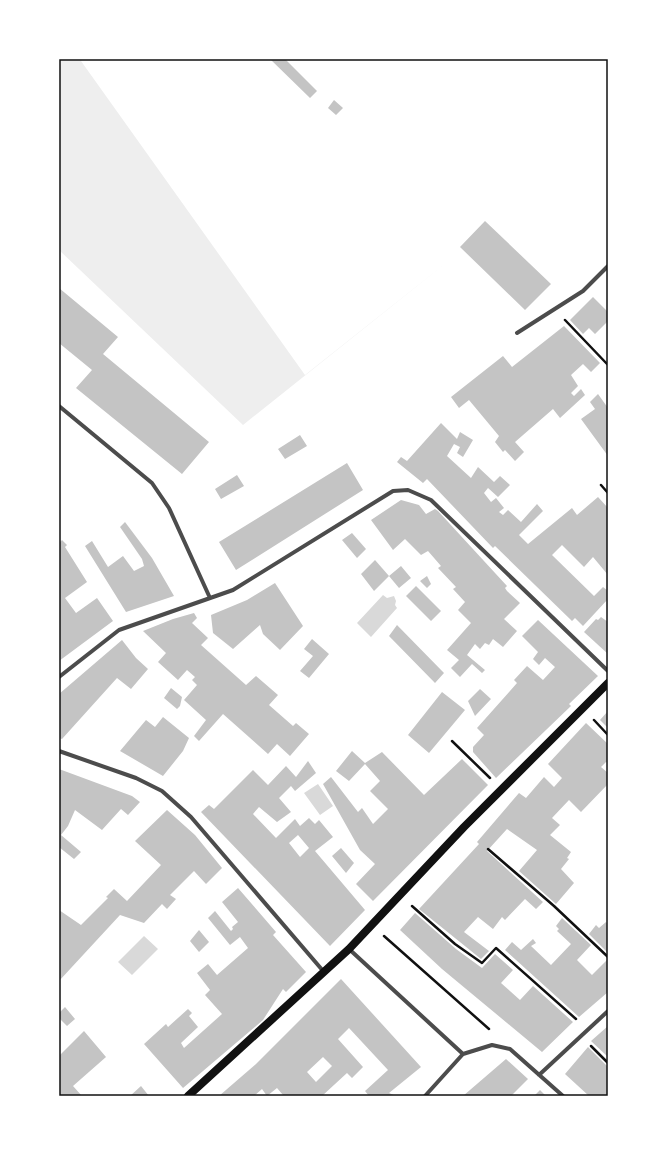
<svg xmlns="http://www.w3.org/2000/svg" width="667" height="1155" viewBox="0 0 667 1155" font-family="Poppins,sans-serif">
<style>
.green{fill:#eee}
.water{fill:#d9d9d9}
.building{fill:#c4c4c4;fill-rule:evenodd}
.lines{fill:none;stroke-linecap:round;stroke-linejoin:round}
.path{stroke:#111;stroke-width:2.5}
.minor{stroke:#4c4c4c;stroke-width:4}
.secondary{stroke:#111;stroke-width:8}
.neatline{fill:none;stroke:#111;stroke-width:1.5}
</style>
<rect width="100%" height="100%" fill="#fff"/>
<path class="green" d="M59 59H83L81 61 305 375 456 255 243 425 59 250Z"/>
<path class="water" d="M383 595 387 598 394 596 396 601 395 605 397 608 371 637 357 623Z
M318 784 333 806 320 815 304 793Z
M144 936 158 949 132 975 118 962Z"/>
<path class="building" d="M270 59H285L317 91 310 98Z
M334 100 343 108 336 115 328 108Z
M485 221 551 284 525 310 460 247Z
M59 288 118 337 103 354 209 442 182 474 76 388 92 370 59 343Z
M593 297 608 312V321L595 334 589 328 583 334 570 320Z
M564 326 600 363 591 372 583 364 571 375 578 386 571 393 574 396 581 389 585 395 560 418 553 409 515 442 524 452 515 461 505 450 503 452 495 442 499 436 469 400 459 408 451 397 503 356 512 367Z
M598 394 608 408V456L581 419 595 409 590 402Z
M441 423 457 439 460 432 473 440 463 457 457 453 460 447 454 444 447 456 471 478 478 467 494 482 500 476 510 485 498 497 488 488 484 493 491 502 496 498 504 508 499 512 503 515 508 510 521 522 537 504 543 511 519 535 528 544 572 508 577 515 598 497 608 508V575L593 557 584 567 562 545 552 555 594 596 603 587 608 591V599L583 626 575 618 572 621 495 546 493 548 427 479 423 483 397 462 401 457 407 461Z
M300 435 307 446 285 459 278 449Z
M347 463 363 490 236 570 219 542Z
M237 475 244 486 221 499 215 489Z
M401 500 419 505 426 514 435 509 438 511 507 586 505 588 507 591 520 603 504 619 517 631 503 647 493 639 489 645 485 643 480 649 475 644 467 655 485 670 482 673 472 664 460 677 451 668 459 660 447 650 471 623 458 610 465 602 453 589 456 587 438 568 441 566 428 551 421 555 405 539 393 550 371 520Z
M125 522 152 558 174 596 126 612 85 546 92 541 108 567 123 556 134 571 144 566 142 559 120 527Z
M352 533 366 549 357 558 342 540Z
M62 540 67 545 65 547 87 582 65 598 76 613 97 598 113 621 59 661V543Z
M375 560 389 576 374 591 361 574Z
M401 566 411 578 399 588 389 576Z
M427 576 431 584 427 588 420 581Z
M275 583 303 626 280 650 263 634 260 625 233 649 213 633 211 615 247 600Z
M416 586 441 611 431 621 406 596Z
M194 613 197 618 192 623 208 638 201 645 246 685 256 676 278 695 269 705 293 726 296 723 309 734 290 756 277 744 268 754 223 714 199 741 194 736 206 720 184 700 197 685 192 680 195 677 187 670 178 680 158 662 166 653 143 631 173 619Z
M601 617 608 622V654L584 632 596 619 598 620Z
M538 620 598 676 569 704 571 706 496 778 473 752V747L484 735 477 728 517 683 514 680 527 666 543 680 555 667 545 658 539 665 533 659 538 652 522 636Z
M397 625 444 673 435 683 389 636Z
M312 639 329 654 309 678 300 671 313 656 304 649Z
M122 640 136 658 148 669 131 689 117 678 62 739 59 738V694Z
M171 688 182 697 180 706 177 709 164 698Z
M480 689 491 699 475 716 468 701Z
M442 692 465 710 429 753 408 735Z
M608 711V728L600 720Z
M163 717 189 738 183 751 163 776 120 751 146 720 155 727Z
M586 723 608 744V763L606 762 601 767 608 773V784L581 812 569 800 552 818 560 825 550 835 571 852 567 858 569 859 561 869 574 883 556 904 519 871 537 850 507 829 487 851 543 902 536 909 525 899 505 920 502 917 493 929 478 917 464 932 489 951 481 959 419 909 479 844 477 842 519 793 526 798 544 777 554 787 562 778 548 764Z
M352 751 365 763 382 752 424 795 462 759 488 785 373 901 356 884 375 864 360 850 323 784 331 777 358 812 362 808 373 824 388 809 370 791 380 781 365 764 349 781 336 771Z
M308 761 316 773 295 791 291 786 279 798 291 812 277 822 259 807 253 814 276 838 295 819 300 826 309 818 315 824 319 820 333 837 315 851 365 910 330 946 201 812 209 805 214 809 253 770 268 785 286 766 296 777ZM298 835 309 848 300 857 289 843Z
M59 769 132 796 140 802 128 815 121 809 102 830 75 810 68 826 61 835 81 852 74 859 59 847Z
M167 810 195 835 222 868 206 884 194 871 170 895 176 899 167 909 162 904 144 923 120 915 59 981V910L81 925 108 898 106 897 114 889 127 901 161 865 135 841Z
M341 848 354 863 346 873 332 856Z
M238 888 276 932 273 935 306 972 286 992 283 989 263 1020 183 1088 144 1044 166 1024 168 1027 188 1009 192 1013 189 1016 198 1027 181 1043 184 1048 222 1014 205 995 210 990 197 973 208 964 217 975 248 948 240 937 230 945 208 918 215 911 231 931 233 929 232 927 238 922 222 902Z
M415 913 456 949 482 968 495 954 513 970 501 983 520 1000 533 986 573 1022 542 1052 442 969 400 930Z
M562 918 591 945 577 960 592 975 608 959V992L579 1017 505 950 512 942 521 950 533 939 536 943 531 946 551 965 571 944 557 931 559 929 556 926Z
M606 922 608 924V953L589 934 596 925 599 928Z
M199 930 209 942 199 952 190 941Z
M341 979 421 1067 389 1093 396 1096H369L365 1091 388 1070 349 1028 338 1039 363 1067 352 1078 347 1073 322 1096H282L283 1095 277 1088 267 1096 262 1089 254 1096H219L256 1064ZM323 1057 332 1066 316 1082 307 1072Z
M65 1007 75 1019 67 1026 59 1018V1013Z
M608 1026V1057L591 1041Z
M84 1031 106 1057 73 1086 82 1096H59V1056Z
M588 1047 608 1067V1096H589L565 1074Z
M506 1059 528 1079 511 1096H463Z
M141 1086 149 1096H130Z
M540 1090 545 1095 547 1096H534Z"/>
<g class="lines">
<path class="path" d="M565 320 608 365
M601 485 608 493
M594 720 608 735
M452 741 490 778
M488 849 554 906 608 957
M412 906 455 944 482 963 496 948 576 1019
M384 936 489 1029
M591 1046 608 1063"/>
<path class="minor" d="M517 333 583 291 608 266
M59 406 152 483 169 508 210 598
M59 677 119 630 233 590 393 491 408 490 431 500 608 671
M59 751 136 778 162 791 191 817 324 972
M349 949 463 1054 492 1045 510 1049 563 1096
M539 1075 608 1011
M425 1096 463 1054"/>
<path class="secondary" d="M188 1096 349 949 464 827 608 683"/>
</g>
<rect width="667" height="1155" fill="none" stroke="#ffffff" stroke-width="120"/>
<rect x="60" y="60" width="547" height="1035" class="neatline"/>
</svg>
